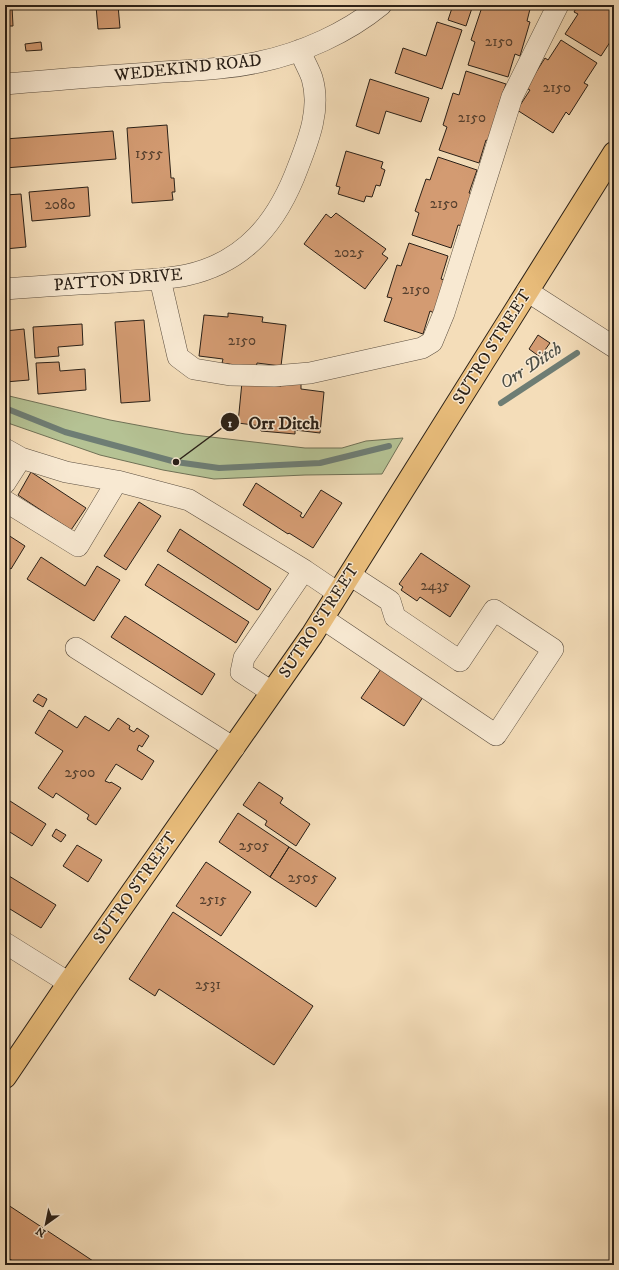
<svg xmlns="http://www.w3.org/2000/svg" width="619" height="1270" viewBox="0 0 619 1270" font-family="'IM FELL DW Pica',serif">
<style>
.green{fill:#b5c294;stroke:#707156}
.lines{fill:none;stroke-linecap:round;stroke-linejoin:round}
.stream{stroke:#6e7d74;stroke-width:6}
.building{fill:#d39b72;stroke:#2a2017}
.minor-casing{stroke:#5c4f40;stroke-width:22}
.major-casing{stroke:#2a2017;stroke-width:24}
.minor{stroke:#f8e9d2;stroke-width:21}
.major{stroke:#eabe7c;stroke-width:22}
.labels{text-anchor:middle;dominant-baseline:central;stroke-width:3;stroke-linejoin:round;paint-order:stroke}
.number-label{font-size:15px;fill:#543f2e}
.street-label{font-size:17px;fill:#2a2017;stroke:#f8e9d2}
.water-label{font-size:18px;font-style:italic;fill:#4c4e46;stroke:#f8e9d2}
.leader{fill:none;stroke:#2a2017;stroke-width:1.5}
.callout-dot{fill:#2a2017;stroke:#f8e9d2;stroke-width:1.5}
.mark-label{font-size:12px;text-anchor:middle;font-weight:bold;fill:#fff}
.callout-label{font-size:18px;text-anchor:middle;font-weight:bold;fill:#2a2017;stroke:#f8e9d2;stroke-width:3;stroke-linejoin:round;paint-order:stroke}
</style>
<rect width="100%" height="100%" fill="#f4ddb9"/>
<filter id="stains"><feTurbulence type="fractalNoise" baseFrequency=".005" numOctaves="4"/><feColorMatrix values="0 0 0 0 .2 0 0 0 0 .09 0 0 0 0 .02 0 0 0 .5 -.17"/></filter>
<radialGradient id="worn" r=".72"><stop offset=".6" stop-color="#630" stop-opacity="0"/><stop offset="1" stop-color="#630" stop-opacity=".3"/></radialGradient>
<path class="green" d="M5 395 110 420 185 434 305 448H342L366 441 403 438 382 474 305 475 214 479 163 470 100 455 5 422Z"/>
<g class="lines">
<path class="stream" d="M501 403 577 353
M5 408 65 432 176 462 219 468 320 463 389 446"/>
</g>
<path class="building" d="M118 5 120 28 98 29 96 6Z
M453 5H473L466 26 448 20Z
M487 5H531L527 21 530 22 520 56 515 54 508 77 468 65 475 42 471 40 482 7 486 8Z
M578 5H614V36L601 56 565 34 578 14 574 12Z
M5 6H12L13 26H7L8 39H5Z
M437 22 462 30 442 89 395 73 403 48 426 56Z
M561 40 597 63 584 83 588 85 569 115 566 112 553 133 517 110 530 90 526 88 545 58 548 60Z
M41 42 42 50 26 51 25 44Z
M466 71 506 84 498 107 491 142 486 140 479 163 439 150 447 127 443 125 453 93 459 95Z
M370 79 429 98 421 122 386 111 379 134 356 126Z
M167 125 171 178H174L175 192H172L173 200 132 203 127 128Z
M113 131 116 159 5 168V139Z
M346 151 383 162 381 168 385 170 380 186 376 185 372 197 366 196 364 202 338 194 340 187 336 186Z
M438 157 477 170 469 193 473 194 463 226 458 225 451 248 412 235 419 213 415 211 426 179 430 180Z
M88 187 90 216 32 221 29 192Z
M21 194 26 247 5 249V195Z
M336 213 386 249 382 254 388 258 365 289 304 244 326 214 331 218Z
M409 243 448 256 441 279 445 280 434 313 430 311 423 334 384 321 392 298 387 297 397 265 401 266Z
M228 313 263 317 262 322 286 325 281 366 257 363 256 368 222 363 223 359 199 356 204 315 228 317Z
M144 320 150 401 121 403 115 322Z
M82 324 83 345 58 347 59 356 35 358 33 327Z
M24 329 29 380 5 382V331Z
M538 335 550 343 540 357 529 349Z
M59 362 60 371 85 369 86 390 38 394 36 363Z
M282 381 301 384V389L324 392 320 433 295 430V434L261 431V426L238 423 242 382 281 386Z
M31 472 86 508 71 530 18 495Z
M256 483 302 513 300 516 303 518 321 490 342 503 313 548 289 533 288 534 243 505Z
M139 502 161 516 126 570 104 556Z
M180 529 271 589 259 609 257 610 167 551Z
M5 533 25 546 11 569 5 565Z
M421 553 470 586 450 617 420 597 417 601 401 590 403 587 399 584Z
M41 557 85 586 97 566 120 580 94 621 27 579Z
M158 564 249 622 236 643 145 585Z
M125 616 215 674 202 695 111 637Z
M381 669 423 697 404 726 361 698Z
M38 694 47 699 43 707 33 701Z
M49 710 77 728 85 716 109 731 118 718 130 726 129 729 134 732 137 728 149 736 142 747 139 745 137 750 154 761 142 780 116 764 105 781 110 783 111 782 121 788 96 825 87 819 89 815 56 793 53 798 38 788 63 751 35 733Z
M259 782 283 798 280 803 310 824 296 846 265 825 267 821 243 805Z
M10 801 46 824 32 846 5 829V808Z
M238 813 289 847 270 877 219 842Z
M56 829 66 835 61 842 52 836Z
M77 845 102 860 88 882 63 866Z
M289 847 336 878 316 907 270 877Z
M206 862 251 892 221 936 176 906Z
M9 876 56 905 41 928 5 906V882Z
M173 912 313 1006 274 1065 159 989 155 996 129 979Z
M5 1203 75 1249 99 1265H19L5 1256Z"/>
<g class="lines">
<defs>
<path id="minor" d="M5 84C53 80 102 76 150 73 186 70 223 70 259 62 302 53 347 33 381 5
M160 279 178 357 194 369 230 375 274 376 310 373 422 348 432 342 444 313 512 97 558 5
M5 289C42 286 80 284 117 282 140 280 164 280 187 275 246 262 278 221 298 167 309 139 321 108 312 78 309 69 303 60 300 50
M527 291 614 347
M5 449 21 458
M5 483 21 458 66 472 117 481 189 500 304 570
M5 501 78 546 117 481
M322 618 496 735 553 649 494 610 460 661 395 617 390 601 350 575
M76 648 234 748
M272 692 241 672 244 658 304 570 338 593
M5 943 69 983"/>
<path id="major" d="M5 1077 68 984 312 635 614 153"/>
</defs>
<use href="#minor" class="minor-casing"/>
<use href="#major" class="major-casing"/>
<use href="#minor" class="minor"/>
<use href="#major" class="major"/>
</g>
<g class="labels">
<g class="number-label">
<text x="499" y="41">2150</text>
<text x="557" y="87">2150</text>
<text x="472" y="117">2150</text>
<text x="149" y="153">1555</text>
<text x="444" y="203">2150</text>
<text x="60" y="204">2080</text>
<text x="349" y="252">2025</text>
<text x="416" y="289">2150</text>
<text x="242" y="340">2150</text>
<text x="435" y="585">2435</text>
<text x="80" y="772">2500</text>
<text x="254" y="845">2505</text>
<text x="303" y="877">2505</text>
<text x="213" y="899">2515</text>
<text x="208" y="984">2531</text>
</g>
<g class="street-label">
<text transform="translate(188 68) rotate(-6)">WEDEKIND ROAD</text>
<text transform="translate(118 280) rotate(-5)">PATTON DRIVE</text>
<text transform="translate(492 347) rotate(-58)">SUTRO STREET</text>
<text transform="translate(319 621) rotate(-57)">SUTRO STREET</text>
<text transform="translate(135 888) rotate(-55)">SUTRO STREET</text>
</g>
<g class="water-label">
<text transform="translate(531 366) rotate(-33)">Orr Ditch</text>
</g>
</g>
<path class="leader" d="M176 462L230 422"/>
<g class="callout-dot">
<circle cx="176" cy="462" r="4"/>
<circle cx="230" cy="422" r="10"/>
</g>
<g class="mark-label">
<text x="230" y="427">1</text>
</g>
<g class="callout-label">
<text x="284" y="429">Orr Ditch</text>
</g>
<rect width="619" height="1270" fill="none" stroke="#f4ddb9" stroke-width="20"/>
<rect x="6" y="6" width="607" height="1258" fill="none" stroke="#2a2017" stroke-width="2"/>
<rect x="10" y="10" width="599" height="1250" fill="none" stroke="#2a2017"/>
<g transform="translate(46 1224) rotate(213)" stroke="#f8e9d2" stroke-width="3" paint-order="stroke">
<path d="M0-3L7 15L0 10L-7 15Z" fill="#2a2017"/>
<text y="-6" font-size="11" font-weight="bold" text-anchor="middle" fill="#2a2017">N</text>
</g>
<rect width="100%" height="100%" filter="url(#stains)"/>
<rect width="100%" height="100%" fill="url(#worn)"/>
</svg>
